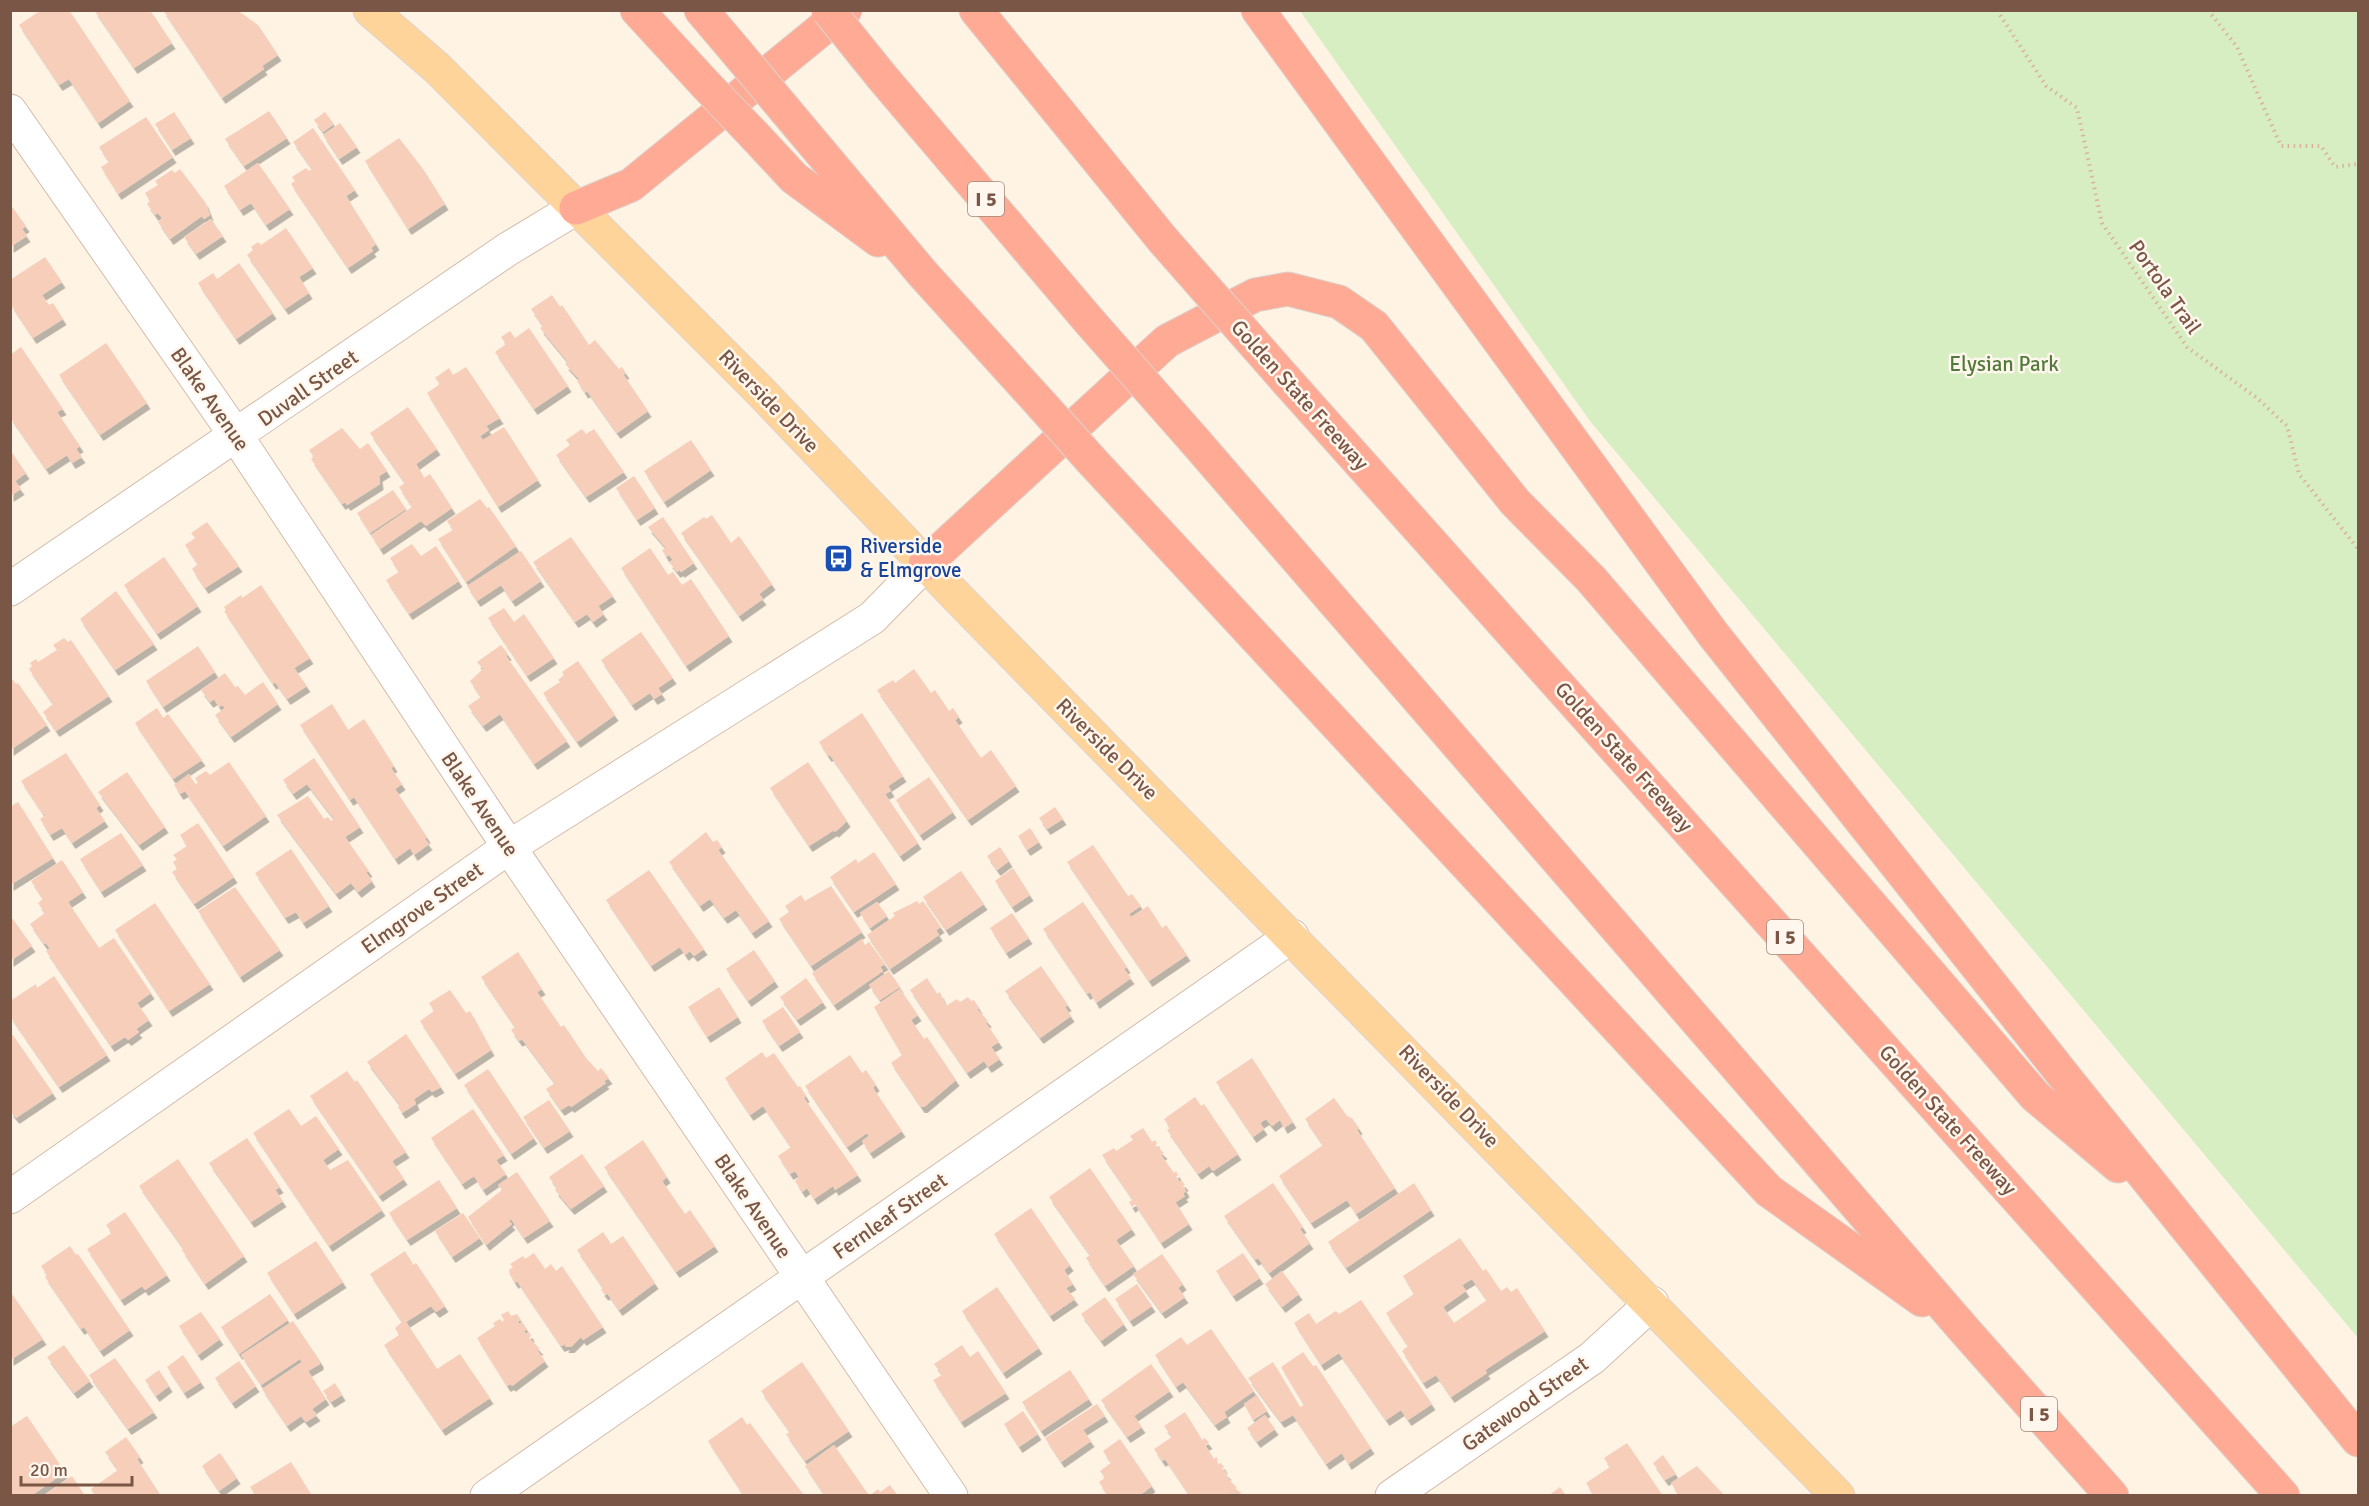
<svg xmlns="http://www.w3.org/2000/svg" width="2369" height="1506" viewBox="0 0 2369 1506" font-family="Signika,sans-serif">
<style>
.green{fill:#d6eec1}
.building{fill:#f7ceb9;fill-rule:evenodd;filter:url(#shadow)}
.lines{fill:none;stroke-linecap:round;stroke-linejoin:round}
.minor-casing{stroke:#d4bbab;stroke-width:35}
.major-casing{stroke:#dcd3cf;stroke-width:35}
.highway-casing{stroke:#dcd3cf;stroke-width:35}
.path{stroke:#dcb19b;stroke-width:4;stroke-dasharray:1.5 4.5;stroke-linecap:butt}
.minor{stroke:#fff;stroke-width:33}
.major{stroke:#ffd49b;stroke-width:33}
.highway{stroke:#ffaa95;stroke-width:33}
.highway-bridge-casing{stroke:#dcd3cf;stroke-width:35;stroke-linecap:butt}
.highway-bridge{stroke:#ffaa95;stroke-width:33}
.labels{text-anchor:middle;dominant-baseline:central;stroke-width:5;stroke-linejoin:round;paint-order:stroke}
.shield{fill:#fff7ed;stroke:#a28678;stroke-width:1.5}
.shield-label{font-size:20px;font-weight:bold;fill:#7a5646}
.street-label{font-size:21px;fill:#7a5646;stroke:#fff7ed}
.park-label{font-size:21px;fill:#527b3b;stroke:#fff7ed}
.transit-label{font-size:21px;fill:#164399;stroke:#fff7ed;text-anchor:start}
</style>
<defs>
<filter id="shadow"><feDropShadow dx="3.5" dy="6" stdDeviation="0" flood-color="#0004"/></filter>
</defs>
<rect width="100%" height="100%" fill="#fff3e4"/>
<path class="green" d="M1300 11H2358V1338L1590 421Z"/>
<path class="building" d="M41 10H69L130 101 98 123 69 79 59 85 19 25Z
M94 10H150L172 43 134 68Z
M163 10H237L258 25 278 55 262 66 264 69 222 98Z
M269 111 287 138 244 166 225 139Z
M174 112 191 138 172 150 155 124Z
M325 112 334 124 323 132 314 120Z
M146 117 173 157 118 194 101 167 109 162 99 147Z
M340 123 357 147 339 159 323 135Z
M313 128 355 190 346 196 376 244 371 248 373 251 348 268 291 184 295 181 292 177 306 168 309 171 312 169 293 142Z
M399 138 423 169 445 204 408 229 365 161Z
M258 163 290 209 266 225 251 203 240 210 224 186Z
M180 169 205 202 210 215 204 219 202 216 170 239 158 222 162 218 158 213 155 215 147 204 150 201 145 193 158 185 155 181 172 170 175 173Z
M10 204 26 226 22 229 27 236 10 247Z
M211 219 223 236 196 254 184 237Z
M286 228 313 268 299 277 309 293 285 309 247 255 253 250 251 247 258 242 261 245Z
M45 257 62 282 42 295 49 305 53 303 63 319 33 338 11 305 10 280Z
M239 263 273 313 236 339 198 283 213 273 217 279Z
M552 295 560 307 562 305 589 345 595 340 619 369 622 367 626 373 623 374 648 411 617 433 587 391 585 393 577 381 579 379 565 364 568 362 540 328 543 326 531 309Z
M529 328 568 386 534 409 495 352 506 344 501 337 510 331 515 338Z
M106 343 147 403 100 435 59 375Z
M21 347 63 409 57 412 80 446 76 449 82 457 72 463 67 455 46 469 10 417V355Z
M466 367 500 418 486 426 489 430 480 436 483 440 504 427 538 480 498 507 427 393 440 384 435 378 449 368 453 375Z
M408 407 437 449 416 464 424 478 430 474 452 508 426 526 421 521 380 549 371 535 412 507 399 487 405 483 370 433Z
M342 428 360 449 368 443 387 471 379 476 380 484 347 505 345 502 342 504 311 459 314 457 309 450Z
M582 429 586 434 594 429 624 472 586 497 556 455 570 445 566 440Z
M691 440 711 470 664 502 644 471Z
M10 450 26 473 15 481 21 489 10 496Z
M634 476 655 508 637 520 616 488Z
M393 490 406 509 370 533 357 513Z
M480 499 487 508 489 507 516 546 466 582 438 539 453 530 447 521Z
M712 515 731 543 739 536 772 584 759 594 763 599 739 616 681 533 704 517 706 519Z
M663 517 694 563 681 572 680 570 677 572 669 562 673 560 669 555 666 557 662 550 666 548 648 527Z
M207 522 239 566 205 588 192 569 198 564 185 545 195 538 191 533Z
M571 537 613 596 598 606 604 614 593 622 587 614 575 622 533 562Z
M412 544 421 556 436 546 459 581 409 614 386 580 399 572 390 558Z
M650 548 668 575 673 572 682 585 691 579 729 636 686 666 621 568Z
M521 551 541 581 512 601 501 585 477 601 467 586Z
M164 557 198 606 157 634 124 585Z
M261 585 310 658 294 668 307 686 287 699 275 682 273 684 224 611 226 610 224 607 241 595 242 598Z
M116 591 154 644 115 670 80 619Z
M504 608 514 622 524 614 554 658 527 676 488 618Z
M641 632 673 678 658 688 662 694 654 699 650 693 632 705 601 660Z
M64 638 68 642 71 640 109 696 56 731 43 712 53 704 29 669 32 666 30 663 36 659 38 662 57 650 53 645Z
M501 645 508 654 506 656 567 741 534 764 500 714 483 726 468 706 481 697 470 681 483 669 477 662Z
M198 646 215 672 163 707 146 681Z
M578 661 615 715 577 742 543 693 560 682 558 680 564 675 562 672Z
M914 669 931 693 935 690 949 711 953 708 959 717 955 720 981 758 991 750 1016 786 968 820 877 690 893 680 895 683Z
M225 673 235 687 238 686 245 695 263 682 278 704 231 737 215 715 225 708 222 705 219 707 214 699 210 702 201 690Z
M13 680 16 684 18 683 47 725 10 750V681Z
M332 704 348 730 364 719 394 766 391 768 402 784 395 789 427 837 425 839 429 844 414 855 410 848 395 859 354 797 350 800 300 725Z
M157 708 163 718 168 714 202 760 173 779 135 723Z
M862 713 903 776 888 786 891 791 885 794 918 843 900 856 830 755 828 756 819 742Z
M66 753 100 805 96 808 105 821 72 843 62 828 50 835 40 819 46 815 43 814 21 781Z
M314 758 360 827 345 837 369 871 366 872 372 881 358 892 351 883 336 894 277 815 308 796 324 819 328 817 331 821 334 819 307 784 293 794 283 780Z
M229 762 266 816 223 846 185 791 180 794 174 785 189 774 195 784 198 783 195 778 206 771 210 775Z
M808 762 847 821 835 832 834 830 809 846 770 788Z
M127 772 165 827 139 845 98 792Z
M929 777 953 812 920 835 896 800Z
M18 802 53 858 10 885V807Z
M1055 807 1063 819 1047 829 1039 818Z
M198 823 234 877 194 904 172 872 177 869 173 862 177 859 173 855 187 846 180 835Z
M1030 828 1039 842 1027 850 1018 836Z
M706 832 713 842 717 840 722 847 718 850 769 921 752 933 736 910 724 918 710 899 700 906 669 862Z
M121 833 143 865 101 892 80 859Z
M1093 845 1128 896 1132 894 1141 906 1129 914 1131 917 1148 906 1162 928 1166 925 1187 955 1149 981 1067 862Z
M1000 847 1009 861 997 870 987 856Z
M291 849 329 906 303 923 296 912 285 918 255 873Z
M874 852 896 884 854 912 830 877 856 859 858 863Z
M62 860 83 892 68 902 99 948 114 938 151 993 137 1003 149 1020 136 1029 139 1032 128 1040 125 1037 111 1046 46 951 50 949 46 943 44 944 30 924 45 913 38 903 43 899 31 881Z
M1013 868 1030 895 1012 907 995 881Z
M649 870 704 949 694 956 690 951 685 955 680 947 651 966 606 900Z
M961 871 984 904 946 930 923 897Z
M831 886 862 932 811 966 779 919 789 912 785 906 801 895 805 901Z
M235 887 280 950 240 977 198 911Z
M917 901 919 904 923 901 941 927 936 930 939 935 890 969 867 935 895 916 893 913Z
M877 902 887 916 870 928 860 913Z
M1083 902 1127 967 1124 969 1131 978 1096 1003 1090 992 1087 994 1043 929Z
M155 903 210 984 169 1011 115 930Z
M1012 913 1029 938 1006 953 990 928Z
M10 915 32 946 10 961Z
M862 939 865 945 869 942 885 964 880 967 883 971 834 1005 812 973Z
M754 950 775 981 748 1001 726 969Z
M518 952 542 989 537 992 561 1027 564 1025 586 1058 598 1071 601 1068 609 1078 604 1081 606 1083 571 1107 569 1105 561 1110 546 1089 555 1083 522 1039 519 1041 511 1030 515 1027 481 977Z
M1041 966 1068 1005 1065 1007 1071 1016 1040 1038 1005 991Z
M889 971 900 987 880 1000 869 985Z
M54 976 107 1055 59 1087 10 1016V1001L36 984 37 988Z
M806 978 823 1002 797 1020 780 997Z
M927 978 937 994 940 992 946 1006 957 999 960 1002 968 997 971 1001 974 1000 979 1008 977 1009 988 1021 986 1023 999 1042 991 1047 1000 1059 988 1067 984 1061 967 1073 910 990Z
M719 987 738 1017 707 1037 688 1007Z
M900 989 918 1015 911 1020 924 1039 927 1037 956 1080 924 1107H921L891 1063 902 1055 874 1007Z
M450 990 466 1013 470 1011 491 1050 455 1074 420 1021 434 1011 429 1003Z
M783 1007 800 1032 779 1046 762 1021Z
M10 1031 53 1093 16 1118 10 1111Z
M406 1034 441 1087 432 1092 429 1089 414 1099 416 1104 402 1113 398 1107 400 1105 367 1062Z
M762 1052 766 1058 774 1053 798 1087 800 1086 806 1096 804 1098 858 1175 835 1190 833 1186 814 1199 807 1188 802 1192 795 1181 799 1177 795 1171 790 1174 778 1156 791 1147 763 1106 750 1115 725 1078Z
M850 1055 862 1073 866 1070 876 1085 873 1088 902 1131 870 1153 862 1141 869 1136 867 1133 847 1147 805 1086Z
M1252 1058 1293 1122 1284 1128 1280 1120 1272 1126 1266 1119 1260 1123 1264 1129 1253 1137 1216 1082Z
M488 1069 534 1138 511 1154 464 1085Z
M347 1071 355 1082 357 1080 406 1152 392 1161 404 1179 379 1196 310 1096Z
M1195 1097 1201 1106 1204 1104 1238 1154 1213 1171 1209 1166 1198 1174 1167 1130 1170 1128 1164 1119Z
M1334 1098 1347 1116 1352 1118 1359 1128 1357 1130 1395 1188 1356 1214 1347 1200 1311 1223 1279 1176 1323 1145 1305 1119Z
M549 1100 570 1131 544 1148 523 1117Z
M289 1109 301 1126 316 1116 339 1149 323 1160 330 1170 348 1160 382 1210 329 1246 253 1133Z
M473 1109 504 1155 496 1160 506 1174 483 1190 474 1176 462 1184 431 1138Z
M1143 1128 1152 1142 1155 1140 1157 1144 1155 1145 1164 1153 1161 1155 1174 1173 1176 1171 1178 1175 1176 1177 1180 1182 1182 1181 1185 1185 1183 1186 1186 1191 1183 1194 1185 1196 1176 1202 1174 1200 1189 1224 1161 1243 1135 1204 1132 1207 1129 1202 1133 1200 1102 1155 1114 1148 1116 1151 1133 1140 1130 1136Z
M247 1138 280 1187 275 1190 283 1201 251 1222 209 1163Z
M643 1140 667 1177 662 1181 685 1214 690 1210 715 1246 676 1272 604 1167Z
M582 1154 604 1186 571 1209 555 1190 557 1188 549 1177Z
M178 1159 244 1256 205 1284 182 1250 183 1248 139 1186Z
M1090 1168 1132 1229 1116 1240 1134 1266 1105 1286 1086 1258 1090 1255 1049 1197Z
M517 1172 550 1221 524 1238 511 1219 509 1221 512 1224 486 1245 468 1217 502 1190 498 1185Z
M439 1180 457 1208 407 1240 389 1213Z
M1273 1183 1303 1227 1300 1229 1310 1243 1269 1273 1258 1258 1255 1260 1224 1216Z
M1414 1183 1431 1210 1346 1268 1328 1242Z
M1031 1208 1070 1265 1064 1270 1073 1284 1066 1288 1075 1299 1050 1316 994 1234Z
M125 1212 167 1275 145 1290 142 1286 121 1300 87 1249 112 1233 106 1225Z
M463 1213 480 1238 452 1257 435 1231Z
M603 1232 611 1244 623 1236 655 1283 619 1310 607 1293 605 1295 601 1290 603 1288 577 1250Z
M1460 1238 1483 1271 1486 1269 1501 1291 1507 1287 1511 1292 1517 1288 1545 1331 1485 1370 1487 1373 1451 1397 1436 1375 1423 1383 1402 1351 1408 1346 1386 1313 1414 1294 1403 1276ZM1472 1279 1487 1300 1454 1323 1443 1307 1466 1291 1462 1285Z
M316 1241 343 1282 294 1314 267 1273Z
M70 1246 76 1255 78 1254 130 1330 100 1351 84 1327 81 1329 45 1277 47 1275 41 1266Z
M405 1251 413 1265 416 1263 445 1306 436 1312 431 1306 406 1322 437 1369 460 1354 490 1398 442 1430 384 1345 399 1335 395 1328 402 1322 370 1274Z
M534 1253 545 1269 551 1264 556 1271 562 1266 603 1327 583 1340 581 1337 571 1347H565L566 1344 561 1346 517 1281 515 1283 510 1275 509 1270 513 1267 510 1264 523 1256 525 1259Z
M1243 1253 1260 1278 1233 1296 1216 1271Z
M1162 1254 1183 1284 1178 1288 1185 1297 1162 1313 1133 1274Z
M1282 1271 1299 1294 1282 1307 1265 1284Z
M1137 1284 1152 1306 1130 1321 1115 1299Z
M997 1287 1039 1348 1003 1373 962 1311Z
M10 1291 43 1339 10 1360Z
M270 1294 288 1320 239 1354 221 1327Z
M1105 1297 1124 1324 1101 1341 1081 1314Z
M1361 1300 1432 1404 1408 1420 1401 1410 1386 1420 1339 1353 1321 1365 1294 1323 1309 1313 1316 1324 1336 1311 1339 1314Z
M508 1311 511 1316 517 1314 521 1320 518 1321 519 1324 522 1322 527 1329 524 1331 526 1334 529 1332 531 1336 529 1338 540 1349 537 1350 545 1361 512 1386 511 1384 507 1386 477 1338 495 1326 493 1323 500 1319 502 1322 504 1320 501 1315Z
M201 1312 220 1339 198 1355 179 1326Z
M293 1321 320 1361V1364L308 1371 326 1399 312 1409 317 1415 306 1422 301 1416 287 1426 262 1389 302 1362 300 1359 261 1385 241 1355Z
M1211 1329 1254 1391 1224 1412 1227 1417 1215 1425 1183 1382 1176 1387 1155 1355 1181 1337 1187 1345Z
M64 1345 90 1381 74 1393 47 1357Z
M962 1345 970 1357 978 1351 1006 1393 961 1422 933 1380 942 1375 934 1364Z
M1303 1352 1313 1366 1316 1365 1371 1448 1348 1464 1342 1453 1326 1464 1293 1415 1281 1422 1248 1378 1273 1362 1300 1407 1304 1405 1281 1367Z
M183 1355 201 1382 184 1393 167 1367Z
M115 1358 154 1412 128 1429 89 1375Z
M239 1361 256 1386 232 1403 215 1378Z
M802 1362 849 1431 805 1461 786 1434 790 1432 761 1391Z
M1151 1364 1170 1391 1134 1416 1142 1427 1127 1437 1101 1400Z
M159 1370 169 1386 156 1396 145 1380Z
M1070 1370 1089 1399 1041 1431 1022 1402Z
M335 1383 342 1395 331 1402 323 1391Z
M1257 1395 1267 1411 1253 1420 1244 1404Z
M1097 1404 1105 1416 1083 1430 1091 1441 1061 1462 1045 1438Z
M1023 1411 1038 1434 1019 1447 1004 1424Z
M1185 1412 1202 1440 1205 1438 1209 1443 1205 1445 1214 1459 1217 1457 1218 1465 1221 1463 1224 1467 1222 1469 1228 1474 1226 1476 1237 1488 1235 1489 1242 1493 1190 1496 1165 1459 1162 1461 1154 1449 1172 1437 1164 1426Z
M1265 1415 1275 1429 1257 1442 1247 1428Z
M27 1416 65 1472 31 1496H12L10 1427Z
M742 1417 747 1425 750 1423 803 1494 744 1496 708 1441Z
M126 1437 140 1457 137 1459 161 1496H95L91 1489 118 1470 105 1452Z
M1120 1439 1152 1486 1139 1496H1108L1099 1482 1105 1478 1100 1471 1111 1463 1103 1451Z
M1627 1443 1663 1496H1594L1586 1483 1610 1467 1604 1458Z
M834 1445 868 1494 867 1496H825L805 1466Z
M220 1453 237 1478 219 1491 202 1466Z
M1663 1455 1676 1474 1665 1480 1653 1463Z
M291 1462 312 1496H256L250 1487Z
M1697 1466 1725 1496H1679L1671 1483Z
M72 1476 85 1496H43Z
M890 1485 898 1496H869L878 1489 880 1492Z
M1560 1487 1566 1496H1548Z"/>
<g class="lines">
<defs>
<path id="minor" d="M10 111 237 437 509 847 951 1496
M10 589 508 249 576 208
M10 1197 509 847 872 618 925 564
M487 1496 1292 936
M1392 1496 1592 1358 1652 1303"/>
<path id="major" d="M370 10 437 68 760 391 957 597 1838 1496"/>
<path id="highway" d="M637 10 706 85
M701 10 740 56
M976 10 1163 240
M1258 10 1713 634 2072 1086 2358 1440
M882 77 1090 322
M786 111 923 274 1041 404
M754 135 794 178 878 240
M576 208 631 185 845 10
M1286 380 2283 1496
M1194 440 1967 1333 2112 1496
M1091 460 1769 1191 1922 1300
M925 564 1167 341 1255 295 1288 289 1339 302 1374 326 1515 502 1591 579 2035 1096 2118 1166"/>
</defs>
<use href="#minor" class="minor-casing"/>
<use href="#major" class="major-casing"/>
<use href="#highway" class="highway-casing"/>
<path class="path" d="M1997 10 2046 86 2077 108 2102 223 2187 347 2257 398 2287 426 2299 474 2358 549
M2208 10 2237 47 2281 146H2321L2335 167 2358 164"/>
<use href="#minor" class="minor"/>
<use href="#major" class="major"/>
<use href="#highway" class="highway"/>
<defs>
<path id="highway-bridge" d="M828 10 882 77
M740 56 786 111
M706 85 754 135
M1163 240 1286 380
M1090 322 1194 440
M1041 404 1091 460"/>
</defs>
<use href="#highway-bridge" class="highway-bridge-casing"/>
<use href="#highway-bridge" class="highway-bridge"/>
</g>
<defs>
<symbol id="bus-square" viewBox="-11 -11 22 22"><rect x="-9" y="-9" width="18" height="18" rx="4" fill="#1a4fb4" stroke="#fff7ed"/><path d="M-5-6H5V4H4V6H2V4H-2V6H-4V4H-5ZM-3.5-4V0h7V-4ZM-3.5 1.2v1.5H-2V1.2ZM2 1.2v1.5H3.5V1.2Z" fill="#fff"/></symbol>
</defs>
<g fill-rule="evenodd">
<use href="#bus-square" x="822" y="542" width="33" height="33"/>
</g>
<g class="labels">
<g class="shield">
<rect x="968" y="182" width="36" height="34" rx="4.5"/>
<rect x="1767" y="920" width="36" height="34" rx="4.5"/>
<rect x="2021" y="1397" width="36" height="34" rx="4.5"/>
</g>
<g class="shield-label">
<text x="986" y="199">I 5</text>
<text x="1785" y="937">I 5</text>
<text x="2039" y="1414">I 5</text>
</g>
<g class="street-label">
<text transform="translate(2165 287) rotate(55)">Portola Trail</text>
<text transform="translate(308 388) rotate(-35)">Duvall Street</text>
<text transform="translate(1300 395) rotate(48)">Golden State Freeway</text>
<text transform="translate(210 399) rotate(55)">Blake Avenue</text>
<text transform="translate(769 401) rotate(46)">Riverside Drive</text>
<text transform="translate(1107 749) rotate(45)">Riverside Drive</text>
<text transform="translate(1624 757) rotate(48)">Golden State Freeway</text>
<text transform="translate(480 804) rotate(56)">Blake Avenue</text>
<text transform="translate(422 908) rotate(-35)">Elmgrove Street</text>
<text transform="translate(1449 1096) rotate(46)">Riverside Drive</text>
<text transform="translate(1948 1120) rotate(48)">Golden State Freeway</text>
<text transform="translate(753 1206) rotate(56)">Blake Avenue</text>
<text transform="translate(890 1216) rotate(-35)">Fernleaf Street</text>
<text transform="translate(1525 1404) rotate(-35)">Gatewood Street</text>
</g>
<g class="park-label">
<text x="2004" y="364">Elysian Park</text>
</g>
<g class="transit-label">
<text x="860" y="546">Riverside<tspan x="860" dy="24">&amp; Elmgrove</tspan></text>
</g>
</g>
<rect width="2369" height="1506" fill="none" stroke="#7a5646" stroke-width="24"/>
<path d="M21 1476v9h111v-9" fill="none" stroke="#7a5646" stroke-width="3"/>
<text x="30" y="1476" font-size="18" fill="#7a5646" stroke="#fff7ed" stroke-width="4.5" paint-order="stroke">20 m</text>
</svg>
